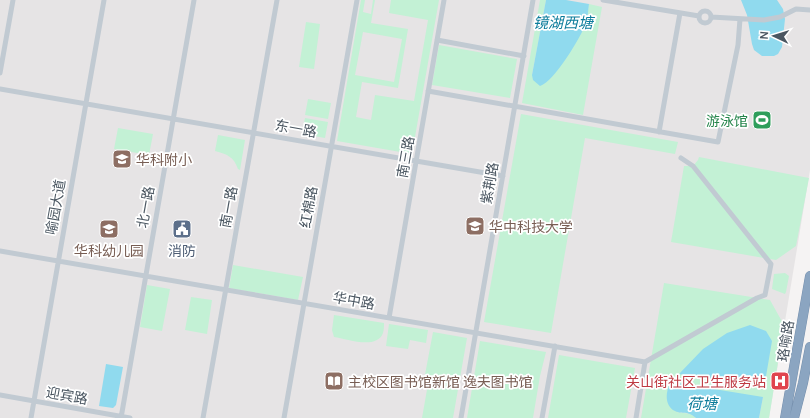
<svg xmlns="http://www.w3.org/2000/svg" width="810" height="418" viewBox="0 0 810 418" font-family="Manrope,'Noto Sans SC',sans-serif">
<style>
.education{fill:#e6e4e5}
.green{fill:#c3f1d5;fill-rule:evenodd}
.water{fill:#90daee}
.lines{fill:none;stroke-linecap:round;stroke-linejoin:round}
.highway-casing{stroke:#7690ad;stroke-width:10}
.street{stroke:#c1cad2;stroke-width:5}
.highway{stroke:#8ba5c1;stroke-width:9}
.labels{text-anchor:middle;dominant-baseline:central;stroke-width:3.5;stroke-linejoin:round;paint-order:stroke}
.leisure-label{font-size:14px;fill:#27864d;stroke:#fff;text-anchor:end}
.street-label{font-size:14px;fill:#4a5661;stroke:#fff}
.education-label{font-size:14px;fill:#785e54;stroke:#fff;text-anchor:start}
.service-label{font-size:14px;fill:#4e5e75;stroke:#fff}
.health-label{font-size:14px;fill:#be3a42;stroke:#fff;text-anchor:end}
.water-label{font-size:15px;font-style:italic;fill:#0c7c9b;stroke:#fff}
</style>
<rect width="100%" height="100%" fill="#f5f3f3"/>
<path class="education" d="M0 0H810V170L769 418H0Z"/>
<path class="green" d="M361 0H365L363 12 371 14 373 0H375L371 23 408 29 398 88 362 82 356 117 371 120 375 95 414 101 428 20 389 13 391 0H439L412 154 337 141ZM363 32 402 39 394 82 355 75Z
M540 0H546L532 75 580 34 586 23 589 4 602 7 583 115 522 103Z
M306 22 320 24 314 69 299 67Z
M439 45 517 59 510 98 432 85Z
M308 99 331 103 328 119 305 115Z
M521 114 678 142 675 154 585 138 551 333 484 322Z
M305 118 328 122 325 138 302 134Z
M118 128 153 134 149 155 114 149Z
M218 135 245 140 240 170 238 169C234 157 227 154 215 151Z
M699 157 809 178 796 246 776 260 671 242 684 166H693L698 160Z
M233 265 303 277 298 300 229 288Z
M774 274 785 273 789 276 786 292 785 294 772 289Z
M664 283 770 300 784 325 769 418H759L763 397 677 412 691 414 696 418H641Z
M147 285 170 289 162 331 140 327Z
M191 297 212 300 207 334 185 330Z
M334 315 384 323C384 326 384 330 383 333 377 350 347 339 334 337L332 330Z
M389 324 428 330 426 343 410 340 408 349 386 346Z
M433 332 467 338 453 418H422L428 384 424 380Z
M480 341 546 352 540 376 533 418H467Z
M559 355 635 368 626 418H548Z"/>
<path class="water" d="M546 0H566L589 4C588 10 588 17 586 23 581 37 554 82 540 86L533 80 532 75Z
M741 0H777L783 9 785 19 782 47 778 54 774 56H762L754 50 752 44 747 15Z
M750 325 766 331 772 341 764 388 679 374 703 349 727 333Z
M106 364 123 367 116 405 113 408 99 406Z
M677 383 763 397 759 418H696C687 410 683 415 675 411 665 406 665 393 670 384Z"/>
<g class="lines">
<defs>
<path id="highway" d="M785 418 810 276
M794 418 803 383 810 347"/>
</defs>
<use href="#highway" class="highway-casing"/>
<path class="street" d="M603 0 699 16
M699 17a6 6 0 1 1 12 0a6 6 0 1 1-12 0Z
M711 17 764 20 780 17 796 9 810 10
M437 40 524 56
M0 73 13 0
M0 89 503 176
M428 91 718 142 738 45 740 19
M659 132 680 13
M0 251 645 362
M389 318 444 0
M645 362 757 298 765 295 771 264 693 166 681 158
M0 395 130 418
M31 418 104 0
M121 418 194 0
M203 418 277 0
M284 418 357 0
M461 418 533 0
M542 418 555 346
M636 418 645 362"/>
<use href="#highway" class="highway"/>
</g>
<defs>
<symbol id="stadium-square" viewBox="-11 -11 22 22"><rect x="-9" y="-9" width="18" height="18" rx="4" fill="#2e9e5b" stroke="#fff"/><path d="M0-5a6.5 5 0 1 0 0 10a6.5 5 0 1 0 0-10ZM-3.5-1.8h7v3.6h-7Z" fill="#fff"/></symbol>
<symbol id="school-square" viewBox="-11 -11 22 22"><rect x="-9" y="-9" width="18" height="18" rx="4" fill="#8d6e63" stroke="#fff"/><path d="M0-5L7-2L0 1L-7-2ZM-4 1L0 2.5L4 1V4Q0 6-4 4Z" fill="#fff"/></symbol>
<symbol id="university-square" viewBox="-11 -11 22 22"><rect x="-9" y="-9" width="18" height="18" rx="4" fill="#8d6e63" stroke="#fff"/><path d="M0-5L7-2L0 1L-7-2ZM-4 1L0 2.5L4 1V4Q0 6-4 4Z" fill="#fff"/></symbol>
<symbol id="civic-square" viewBox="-11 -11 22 22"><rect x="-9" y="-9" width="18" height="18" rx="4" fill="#5c6f8a" stroke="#fff"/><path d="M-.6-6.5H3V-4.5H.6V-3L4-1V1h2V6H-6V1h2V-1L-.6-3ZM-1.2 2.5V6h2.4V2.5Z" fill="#fff"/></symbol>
<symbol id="library-square" viewBox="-11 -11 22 22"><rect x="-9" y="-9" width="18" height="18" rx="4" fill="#8d6e63" stroke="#fff"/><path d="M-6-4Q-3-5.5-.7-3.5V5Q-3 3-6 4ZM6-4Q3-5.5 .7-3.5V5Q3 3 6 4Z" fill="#fff"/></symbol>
<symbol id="hospital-square" viewBox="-11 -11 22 22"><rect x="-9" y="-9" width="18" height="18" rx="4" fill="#e0444e" stroke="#fff"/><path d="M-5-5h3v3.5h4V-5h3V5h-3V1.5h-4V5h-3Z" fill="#fff"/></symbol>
</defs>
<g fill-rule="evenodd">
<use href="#stadium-square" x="751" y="109" width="22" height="22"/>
<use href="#school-square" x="111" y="148" width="22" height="22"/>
<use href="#university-square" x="464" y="215" width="22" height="22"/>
<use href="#school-square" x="98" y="218" width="22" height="22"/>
<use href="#civic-square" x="171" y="218" width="22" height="22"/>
<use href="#library-square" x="323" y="370" width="22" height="22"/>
<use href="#hospital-square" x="769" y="370" width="22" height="22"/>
</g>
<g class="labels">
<g class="leisure-label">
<text x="748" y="120">游泳馆</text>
</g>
<g class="street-label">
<text transform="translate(296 128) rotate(10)">东一路</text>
<text transform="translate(405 157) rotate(-80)">南三路</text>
<text transform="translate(489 183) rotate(-80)">紫荆路</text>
<text transform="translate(55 207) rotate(-80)">喻园大道</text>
<text transform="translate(145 207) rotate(-80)">北一路</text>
<text transform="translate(228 207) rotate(-80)">南一路</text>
<text transform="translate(308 207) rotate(-80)">红棉路</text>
<text transform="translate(354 300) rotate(10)">华中路</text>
<text transform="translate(785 341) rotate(-81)">珞喻路</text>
<text transform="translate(67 395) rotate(10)">迎宾路</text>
</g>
<g class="education-label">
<text x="136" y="159">华科附小</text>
<text x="489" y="226">华中科技大学</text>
<text x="109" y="250" text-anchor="middle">华科幼儿园</text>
<text x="348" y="381">主校区图书馆新馆 逸夫图书馆</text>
</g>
<g class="service-label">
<text x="182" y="250">消防</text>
</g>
<g class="health-label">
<text x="766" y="381">关山街社区卫生服务站</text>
</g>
<g class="water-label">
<text x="563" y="22">镜湖西塘</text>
<text x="702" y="403">荷塘</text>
</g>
</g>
<g transform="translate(774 36) rotate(274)" stroke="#ffffff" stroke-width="3" paint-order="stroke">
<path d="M0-3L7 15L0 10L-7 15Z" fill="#4a5661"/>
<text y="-6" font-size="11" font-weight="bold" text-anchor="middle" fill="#4a5661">N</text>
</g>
</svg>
